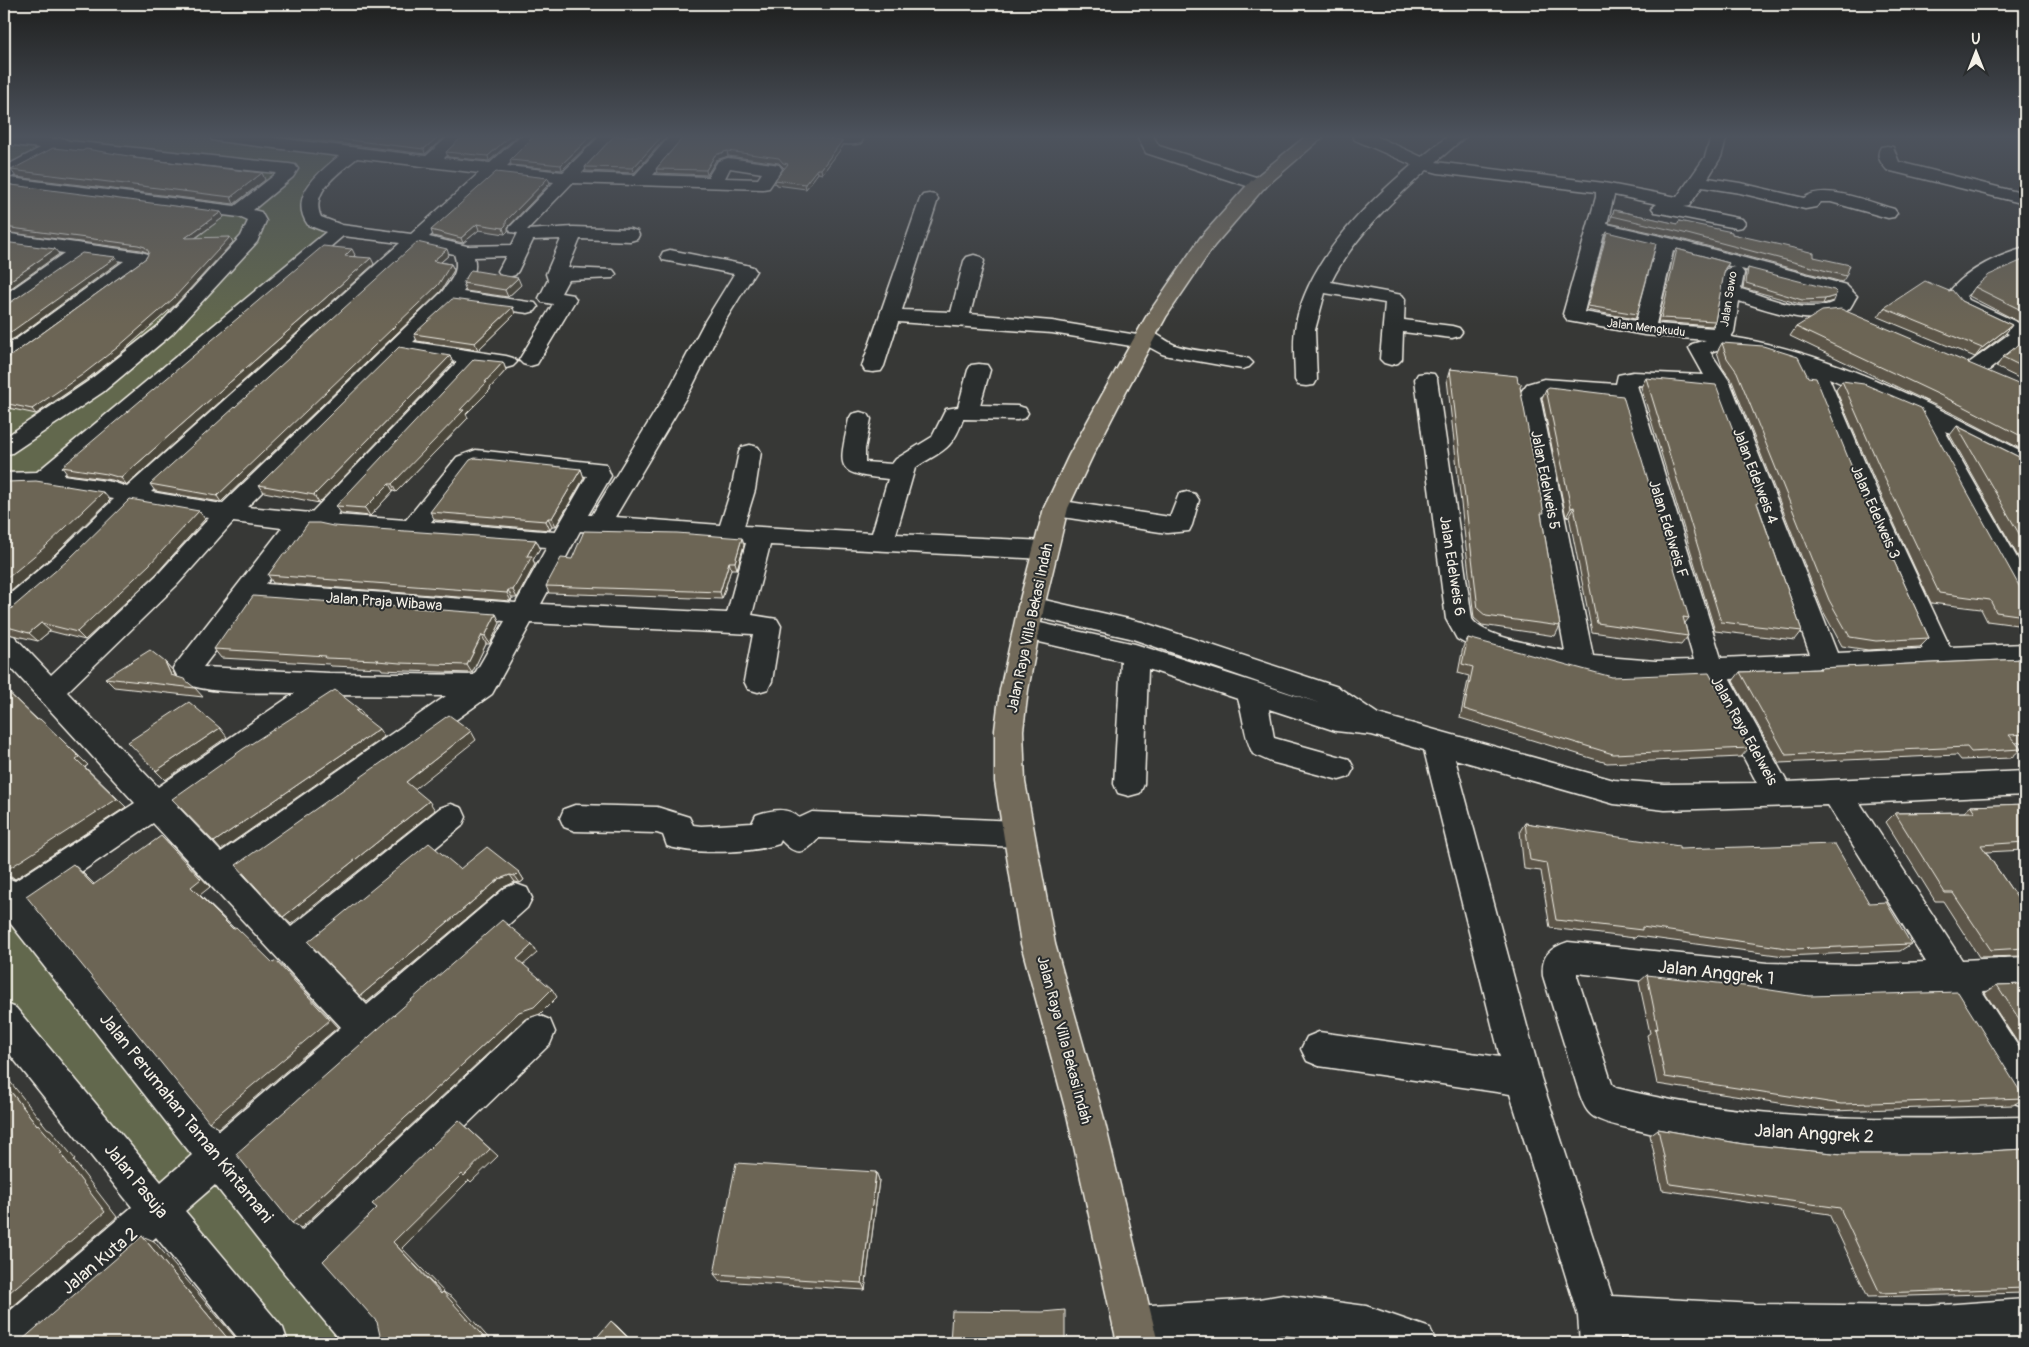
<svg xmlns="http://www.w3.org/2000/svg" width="2029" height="1347" viewBox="0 0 2029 1347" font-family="Pangolin,sans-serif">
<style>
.green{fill:#62684e;stroke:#abac9b}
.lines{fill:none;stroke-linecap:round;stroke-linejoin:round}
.minor-casing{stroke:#f4f1e8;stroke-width:3}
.major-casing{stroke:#f4f1e8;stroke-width:3}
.minor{fill:#2a2d2e;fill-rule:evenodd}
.major{fill:#726b5a;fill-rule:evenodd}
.wall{fill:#5d5748;stroke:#f4f1e8}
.shaded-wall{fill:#4c473b;stroke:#f4f1e8}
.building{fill:#6c6554;stroke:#f4f1e8}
.labels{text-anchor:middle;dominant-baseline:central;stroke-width:4;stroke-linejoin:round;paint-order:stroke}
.far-street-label{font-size:12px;fill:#f4f1e8;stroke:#2a2d2e}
.street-label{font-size:15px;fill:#f4f1e8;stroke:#2a2d2e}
.near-street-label{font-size:18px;fill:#f4f1e8;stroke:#2a2d2e}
</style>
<rect width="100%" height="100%" fill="#373836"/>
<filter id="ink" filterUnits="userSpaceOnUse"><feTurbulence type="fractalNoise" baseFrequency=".02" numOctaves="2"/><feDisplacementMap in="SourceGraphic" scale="10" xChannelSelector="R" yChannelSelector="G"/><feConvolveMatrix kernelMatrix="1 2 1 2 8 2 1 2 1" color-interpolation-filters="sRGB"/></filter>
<g filter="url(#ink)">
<path class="green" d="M39 136H218L352 153 308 209 339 230 43 480 4 481V139L28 141Z
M4 891 299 1260 370 1343H268L4 1020Z"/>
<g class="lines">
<defs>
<path id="minor" d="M4 136 56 139 62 138 69 141 289 164 295 165 298 169 293 177 253 210 261 212 266 221 257 242 172 334 103 392 12 453 4 455V438L87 382 158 326 241 236 248 221 239 217 4 187V167L40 148 4 144ZM61 150 277 173 235 206 10 178Z
M210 136H260L426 156 449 136H467L444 158 490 163 520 136H538L507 166 563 172 600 136H617L582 173 635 175 670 136H687L653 175 708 177 718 161 728 158 773 164 779 165 782 169 769 188 763 189 572 183 527 230 573 227 630 229 637 231 639 235 637 239 630 241 580 239 568 268 613 270 616 274 613 278 568 280 561 293 573 295 576 299 537 364 530 366 523 364 519 360 553 304 542 302 539 298 548 280 546 274 561 239 533 240 518 271 515 275 508 277 501 275 498 271 506 256 474 257C478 272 471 281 463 292L535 303 538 307 535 311 528 313 454 303 413 342 506 356 513 358 517 362 513 366 506 368 477 365 337 515 406 520 457 457 476 450 606 464 611 476 588 515H592L669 389 705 321 734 274 663 260 661 256 663 252 670 250 746 265 753 267 756 271 725 321 691 389 615 517 720 525 731 490 739 452 742 447 750 445 758 447 761 452 755 490 744 526 872 533 888 479C833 474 839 468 849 419L852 414 860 412 868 414 871 419 865 449V462L892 464 896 459 932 437 946 409 958 407 968 370 971 365 979 364 987 365 990 370 980 405 1017 406 1025 408 1028 413 1025 418 1017 420 963 419C952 452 940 451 915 468L896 534 1045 541 1054 544 1057 550 1054 556 1045 559 770 545 752 615 777 619 781 626 772 681 768 689 758 692 748 689 744 681 753 634 531 623 492 694 241 873 291 927 440 808 451 804 462 808 466 817 462 826 313 949 367 1005 505 888 516 884 527 888 532 898 527 908 243 1160 301 1231 526 1020 538 1015 550 1020 555 1032 550 1044 326 1261 385 1328 390 1343H343L285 1274 215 1185 185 1211 283 1328 288 1343H242L156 1237 35 1343H4V1316L132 1207 4 1047V1003L16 1008 161 1182 192 1155 7 919 4 920V877L15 881 135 803 4 660V633L14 636 51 675 159 573 209 518 136 506 73 568 13 620 4 623V599L55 556 114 499 43 488 4 489V473L37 472 326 232 308 225C288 197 318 173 339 156L218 141 212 140ZM357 158 479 173 411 234 342 225 321 217C309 192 340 172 357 158ZM730 168 762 173 758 179 725 178ZM497 175 554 182 509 228 511 232 518 233 512 245 467 246 429 237ZM343 236 400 243 127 487 112 482 63 475ZM419 246 454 254C460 271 452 279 442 292L222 504 151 492ZM402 353 457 362 311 513 247 507ZM479 465 587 476 555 532 431 522 473 467ZM233 522 282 528 173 668 181 683C217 695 258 692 295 693L158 787 67 692 177 585ZM324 529 338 532 412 538 547 547 516 603 266 584 307 530ZM580 531 746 543 727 613 541 604ZM253 602 505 621 474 675 329 673 203 667ZM334 695 446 696 221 852 177 806ZM153 823 341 1027 219 1131 34 904Z
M816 136H861L863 139 861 143C848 146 831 143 818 140Z
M1137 136H1153L1159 146 1265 180 1268 184 1265 188 1259 189 1253 188 1146 153Z
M1353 136H1376L1422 157 1448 136H1466L1436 162 1604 183 1677 197 1705 157 1711 136H1727L1721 157 1708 178 1740 183 1804 198C1824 182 1871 203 1894 209L1897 213 1894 217 1888 218 1831 202H1821L1816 207 1805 209 1740 193 1702 187 1689 206 1684 207 1742 219 1745 223 1742 227 1736 228 1661 213 1655 212 1652 208 1657 204 1614 195 1607 224 1673 239 1846 285 1857 296C1854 300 1852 306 1849 309 1826 332 1765 309 1739 301L1734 332 1731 337C1832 352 1935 406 2025 453V469L2017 467 1945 431 2025 572V603L2016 601 1915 416 1829 378 1876 489 1950 647 2025 644V664L1730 679 1787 782 2025 771V795L1860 803 1962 960 2025 957V989L1982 991 2025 1057V1107L2012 1102 1945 993 1855 997 1767 995 1577 973V976L1612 1084 1616 1088C1751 1122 1887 1120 2025 1117V1153C1902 1160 1761 1162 1641 1131 1626 1127 1607 1125 1594 1117 1586 1112 1583 1103 1580 1095L1543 976C1541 955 1550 948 1568 942L1767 963 1855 965 1926 962 1828 805 1665 810 1614 804 1455 759 1541 1078 1612 1296 1755 1304 1929 1306 2025 1299V1339L1972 1343H1733L1620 1337V1343H1580L1578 1316 1510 1094 1319 1066 1307 1061 1301 1049 1307 1037 1319 1032 1500 1057 1424 750 1372 735 1336 731 1269 709 1274 738 1349 759 1354 768 1349 777 1339 780 1271 762 1253 754C1244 737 1244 718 1238 699L1148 669 1144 784 1140 793 1129 796 1118 793 1114 784 1121 661 1018 637 1014 630 1018 623 1027 620 1135 644 1319 703 1130 638 1022 614 1018 607 1022 600 1031 597 1142 622 1338 687 1378 714 1614 780 1665 784 1757 783 1703 680 1656 683 1581 675 1473 648 1457 639 1446 619 1415 379 1418 374 1426 373 1434 374 1437 379 1472 619C1483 638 1543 646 1565 651L1518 396 1527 384 1544 379 1616 384 1618 375 1633 372 1704 375 1689 348 1692 344 1706 340 1644 335 1568 321 1563 314 1596 197V192L1438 173 1427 170C1391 202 1352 239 1331 282L1402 295 1405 299 1404 320 1452 326 1459 328 1462 332 1459 336 1452 338 1403 332 1402 359 1398 363 1391 365 1384 363 1380 359 1385 303 1325 293 1315 330 1317 380 1314 385 1306 386 1298 385 1295 380C1295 361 1292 341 1296 323 1309 260 1364 206 1412 165L1355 140ZM1604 234 1656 247 1636 321 1584 312ZM1673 251 1832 293 1836 297 1834 302C1806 316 1768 297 1741 289L1744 273 1741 269 1734 267 1727 269 1724 273 1714 328 1656 324ZM1723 348 1758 353 1804 368 1852 489 1923 649 1837 653 1730 382 1710 352ZM1637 385 1710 388 1810 654 1721 658ZM1546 393 1618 397 1694 660 1656 661 1593 656 1540 397Z
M1887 146 1893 147 1899 162 2025 194V204L1887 170C1881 163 1875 156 1881 147Z
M929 194 935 195 938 199 902 310 951 312 964 261 967 257 974 255 981 257 984 261 970 314 1052 321 1137 335 1139 332C1154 328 1161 339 1175 345 1190 351 1224 353 1242 357L1249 359 1253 363 1249 367 1242 369 1169 356 1162 354 1149 347 1143 348 1052 333 898 322 884 366 881 371 873 372 865 371 862 366 920 199 923 195Z
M4 233 141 252 148 254 151 258 148 262 11 362 4 364V348L124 261 85 256 11 308 4 310V295L64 253 4 245Z
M2025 248V261L1985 279 1966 296 1969 300 2025 326V342L1985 373 1977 374 1969 373 1966 368 1969 363 2009 334 1955 308 1946 296C1964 271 1996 256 2025 248Z
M1187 492 1195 494 1199 500 1192 525 1189 531 1167 533 1056 516 1047 514 1044 508 1047 502 1056 500 1170 517 1179 494Z
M575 805 657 807 689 817 693 825 701 826 752 823 756 815C770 810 788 806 799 818L812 812 1018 821 1029 825 1033 834 1029 843 1018 847 819 838C805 854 796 857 781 840L779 844C753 853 693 855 667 846L663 835 657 833 575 831 564 827 560 818 564 809Z
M1283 1295 1366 1306 1430 1328 1436 1343H1342L1283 1335 1259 1339 1189 1343H1125L1119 1340 1113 1326 1119 1312 1133 1306 1259 1299Z"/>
<path id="major" d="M1306 136H1324L1263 189 1214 246 1166 317 1124 395 1093 455 1068 508 1044 607 1028 690 1023 730 1025 782 1055 944 1103 1115 1158 1343H1117L1067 1115 1021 944 995 782V730L1000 690 1018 607 1044 508 1069 455 1102 395 1146 317 1200 238 1251 181Z"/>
</defs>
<use href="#minor" class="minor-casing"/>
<use href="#major" class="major-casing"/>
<use href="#minor" class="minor"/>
<use href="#major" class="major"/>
</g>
<path class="wall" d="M281 136H446L425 154Z
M517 136 489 161 448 157 446 152Z
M534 136H597L562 170 511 165 510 160Z
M614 136H667L634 173 586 171 585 167Z
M684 136 817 137 843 146 822 174 818 173 806 189 776 185 775 180 785 168H784L779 163 728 156 716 160 707 175 657 173 656 169Z
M135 157 136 158 262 173 265 180 234 204 16 177 11 170Z
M550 183 508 227V231L505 234 479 230 463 243 433 236 431 230Z
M4 184 224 217 196 238 233 242 176 304 122 352 86 380 36 414 4 407V359L8 358 146 258 149 253 141 250 4 232Z
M1614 210 1677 224 1679 221 1732 234 1814 257 1846 276 1842 282 1673 237 1609 223Z
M1607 232 1637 314 1635 319 1586 310 1605 236Z
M1677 249 1729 263 1724 270 1715 321 1712 326 1658 322 1674 253Z
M355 255 353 256 374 264 127 485 112 480 67 474 62 467Z
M449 255 441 262 451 264 454 270 441 291 221 502 155 491 150 484Z
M2025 259V325L1969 296 1975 287Z
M1748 268 1833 301 1823 304H1800L1743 288 1746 272Z
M463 283 521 285 508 297 466 291Z
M1961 301 2012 325 2005 334 1975 357 1878 317 1884 308Z
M515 314 478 350 417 341 414 334Z
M1796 327 2025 387V451L1956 415 1790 336Z
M2025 340V381L1996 367 2003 357Z
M1722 343 1808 377 1857 480 1929 638 1920 647 1868 650 1842 646 1822 609 1732 381 1722 367 1717 352Z
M450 356 453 363 319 503 264 492 259 485Z
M503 362 506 370 490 388V390L466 414 468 418 396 492 393 491 370 516 341 513 336 506Z
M1450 369 1518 383 1520 388 1560 626 1555 636 1482 625 1474 618 1447 379Z
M1646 378 1758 505 1802 631 1795 640 1715 631 1641 387Z
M1842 381 2023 593H2025V626L1987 621 1981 609 1931 603 1878 488 1836 390Z
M1546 389 1689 618 1685 623 1688 636 1681 645 1592 632 1569 516 1566 517 1542 398Z
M1957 426 2025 460V569L1950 435Z
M581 469 584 478 556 526H552L550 530 435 520 430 512Z
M199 511 205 519 156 574 85 640 50 631 38 641 4 633V614Z
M536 540 540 548 533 560 535 564 517 598H512L511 601 273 583 268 575 286 554Z
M744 545 737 569H731L722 599 549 593 546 586Z
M496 614 500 623 490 644H486L472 673 406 671 382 670 381 668 331 666 329 664 221 658 214 649Z
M1468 638 1749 748 1741 757 1607 763 1460 718 1469 676 1458 673 1463 647Z
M2025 659V742L2016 743 2021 749 2011 758 1961 760 1957 755 1779 763 1733 681 1740 672 1818 669 1819 668Z
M165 662 173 671 175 676 195 688 203 697 114 687 105 678Z
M4 688 38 720 67 745 88 765 85 767 126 807 15 879 5 875 4 876Z
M2025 804V850L1986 852 2022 905H2025V956L1979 957 1943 901H1935L1886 822 1895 813 1964 812 1971 806Z
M1525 823 1679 849 1869 903 1911 944 1900 951 1784 956 1637 936 1635 938 1550 928 1541 871 1524 869 1520 831Z
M460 869 519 872 524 880 520 883 515 882 504 887 367 1002 360 996Z
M1647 975 2023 1096 2025 1098 2013 1105 1831 1111 1657 1084 1647 1035 1650 1033 1639 982Z
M2025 984V1054L1985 993 1997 985Z
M1658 1129 1743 1144 1842 1154H1933L2025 1149V1293L1868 1297 1829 1214 1662 1190 1650 1135Z
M876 1172 879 1180 865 1290 720 1281 714 1274Z"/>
<path class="shaded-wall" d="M439 136H446L425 154 424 149Z
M510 136H517L489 161 488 156Z
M591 136H597L562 170 561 165Z
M662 136H667L634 173 633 168Z
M842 141 843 146 822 174 821 169Z
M727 151 728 156 716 160 707 175 706 170 715 155Z
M817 169 818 173 806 189 805 184Z
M262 173 265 180 234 204 231 197Z
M548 178 550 183 508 227V231L505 234 503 228 506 221Z
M221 212 224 217 188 243 185 238Z
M477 224 479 230 463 243 461 238Z
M230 237 233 242 176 304 122 352 86 380 36 414 32 409Z
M55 249 59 254 4 293V285Z
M352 249 355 255 348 262 345 256Z
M447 249 449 255 435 267 433 261Z
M116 257 119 262 15 338 4 343V335Z
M371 258 374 264 127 485 121 478Z
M451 264 454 270 441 291 221 502 217 496Z
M518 278 521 285 508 297 505 290Z
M1835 296 1833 301 1823 304 1825 299Z
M513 307 515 314 478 350 475 343Z
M2012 325 2005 334 1975 357 1982 348Z
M450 356 453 363 319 503 314 495Z
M503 362 506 370 490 388V390L466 414 468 418 396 492 392 484Z
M581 469 584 478 556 526 552 518Z
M389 484 393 491 370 516 365 508Z
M103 492 110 500 54 555 4 597V581Z
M1574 507 1569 516 1566 517 1571 508Z
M199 511 205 519 156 574 85 640 77 632Z
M548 518 552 526 550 530 546 521Z
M742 538 744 545 737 569 735 562Z
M536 540 540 548 533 560 535 564 517 598 513 590 527 556Z
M729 562 731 569 722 599 720 592Z
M508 590 512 598 511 601 507 593Z
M496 614 500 623 490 644 485 636Z
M41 623 50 631 38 641 29 633Z
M482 635 486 644 472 673 467 665Z
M165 662 173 671 179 684 171 675Z
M359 709 365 717 362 719 356 711Z
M220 728 227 737 165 780 156 771Z
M379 729 384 737 221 850 214 842Z
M471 731 476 740 412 791 406 782Z
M59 737 88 765 85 767 126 807 15 879 5 871 76 759Z
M429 801 435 810 291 924 283 917Z
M161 836 171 845 210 887 200 895 242 936 191 887Z
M73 864 83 873 103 893 93 885Z
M519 872 524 880 520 883 515 876Z
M510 875 515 882 504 887 367 1002 360 996 499 879Z
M532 945 537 953 522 966 517 959Z
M276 961 284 968 338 1027 219 1128 209 1122Z
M552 989 557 997 540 1014 525 1019 301 1228 292 1223 519 1012Z
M4 1074 47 1128 51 1130 75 1159 73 1160 117 1217 4 1314V1297L37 1125 4 1083Z
M459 1120 498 1156 471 1182 469 1180 402 1248 445 1293 452 1297 493 1343H489L393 1242Z
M876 1172 879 1180 865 1290 862 1283Z
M142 1236 154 1241 239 1342 242 1343H238L229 1340Z
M611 1321 617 1326 634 1343H633Z"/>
<path class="building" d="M315 136H439L424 149Z
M463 136H510L488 156 446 152Z
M534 136H591L561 165 510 160Z
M614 136H662L633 168 585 167Z
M684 136H817V137L842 141 821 169H817L805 184 775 180 788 164 783 163 779 158 727 151 715 155 706 170 656 169Z
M53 148 82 151 86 149 135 157 133 158 262 173 231 197 11 170Z
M496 172 548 178 506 221V225L503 228 477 224 461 238 431 230Z
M4 184 221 212 185 238 230 237 173 299 118 347 82 375 32 409 4 403V359L8 358 146 258 149 252 145 247 138 245 4 227Z
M1614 210 1678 224 1679 221 1732 232V234L1798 249 1814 253V257L1850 265 1846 276 1676 231 1612 216Z
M1607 232 1656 244 1637 314 1588 306Z
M4 242 55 249 4 285Z
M417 242 447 249 433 261 451 264 438 285 217 496 150 484Z
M323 246 352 249 345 256 371 258 121 478 107 474 62 467Z
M1677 249 1729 263 1725 268 1715 321 1661 318Z
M82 253 116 257 11 332 4 335V305L8 304Z
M2025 259V312L1975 287 1989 275Z
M1748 268 1834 290 1837 293 1835 296 1825 299 1802 300 1746 283Z
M471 270 518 278 505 290 463 283Z
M1925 281 1949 291 1952 290 1961 301 2012 325 1982 348 1884 308Z
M452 299 513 307 475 343 414 334Z
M1841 309 2025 387V438L1963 406 1796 327 1822 311Z
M2025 340V368L2003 357Z
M1722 343 1763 346 1798 357 1808 377 1816 378 1857 480 1929 638 1876 641 1850 637 1829 600 1737 372 1727 358Z
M399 347 450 356 314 495 259 485Z
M474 359 503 362 485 382H487L460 410H464L392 484H389L365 508 336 506Z
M1450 369 1517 376 1518 383 1522 384 1520 387 1544 513H1541L1560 626 1486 616 1478 609Z
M1646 378 1716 385 1760 501 1757 503 1802 631 1721 622Z
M1842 381 1864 384 1921 408 2023 593H2025V616L1996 612 1990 600 1939 593 1885 479Z
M1549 387 1623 396 1689 618 1683 617 1688 636 1597 623 1574 507 1571 508 1546 389Z
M1957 426 2025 460V544Z
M475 458 581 469 552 518H548L546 521 430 512 470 460Z
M36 481 103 492 46 546 4 581V485L7 482Z
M130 499 199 511 149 565 77 632 41 623 29 633 4 626V614L6 613 67 561Z
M308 523H319L333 526 536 540 527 556H532L513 590H508L507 593 268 575 283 554H286Z
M584 531 677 533 742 538 735 562H729L720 592 546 586 561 558 572 559Z
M253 596 496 614 485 636 482 635 467 665 400 663 377 661 379 660 325 658 326 656 214 649 228 629H230Z
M1468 638 1612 677 1709 673 1749 748 1613 754 1464 709 1473 667 1462 664Z
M150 650 165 662 171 675 184 679 195 688 105 678Z
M2025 659V734L2009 735 2021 749 1971 752 1967 747 1786 755 1740 672 1821 669 1819 668Z
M4 688 37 720 40 719 59 737 79 757 76 759 117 799 5 871H4Z
M335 690 359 709 356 711 379 729 214 842 172 799 243 749Z
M189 702 220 728 156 771 128 742Z
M449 715 471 731 406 782 429 801 283 917 236 865Z
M2025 804V842L1981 845 2022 905H2025V948L1991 950 1953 893H1945L1895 813 1975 812 1971 806Z
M1525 823 1679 846V849L1835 844 1869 903 1886 902 1911 944 1793 949 1642 927V930L1556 920 1546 863 1530 860Z
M161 836 201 879 191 887 233 929 236 927 273 963 276 961 330 1020 209 1122 26 896 73 864 93 885Z
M429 843 460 869 487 847 519 872 515 876 510 875 499 879 360 996 308 942Z
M502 920 532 945 517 959 552 989 534 1007 519 1012 292 1223 236 1154Z
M1647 975 1744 986 1809 996 1958 992 2023 1096 2025 1098 1841 1104 1665 1077 1655 1028 1658 1029Z
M2025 984V1028L1997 985Z
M4 1083 37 1125 38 1124 63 1153 61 1154 105 1212 4 1297Z
M459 1120 490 1149 464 1176 462 1174 393 1242 441 1294 443 1292 489 1343H384L381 1340 377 1322 323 1261 377 1208 372 1204Z
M1658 1129 1743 1144 1842 1154H1933L2025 1149V1288L1880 1293 1840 1208 1670 1184Z
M736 1163 876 1172 862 1283 714 1274Z
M142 1236 229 1340 236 1341 238 1343H4V1341L22 1340Z
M1065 1310V1343H950L952 1311 1042 1312Z
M611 1321 633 1343H592Z
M2025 1342V1343H2004Z"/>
</g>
<linearGradient id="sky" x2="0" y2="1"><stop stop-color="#1e1f1e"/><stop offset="0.42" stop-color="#4d535d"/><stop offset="1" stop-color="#4d535d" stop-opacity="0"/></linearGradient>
<rect width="2029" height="325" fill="url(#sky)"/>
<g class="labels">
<g class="far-street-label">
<text transform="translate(1729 299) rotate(-81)">Jalan Sawo</text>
<text transform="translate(1646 328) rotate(7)">Jalan Mengkudu</text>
</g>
<g class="street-label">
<text transform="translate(1755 476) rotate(69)">Jalan Edelweis 4</text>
<text transform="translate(1545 480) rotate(79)">Jalan Edelweis 5</text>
<text transform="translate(1875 512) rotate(66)">Jalan Edelweis 3</text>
<text transform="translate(1668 529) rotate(73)">Jalan Edelweis F</text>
<text transform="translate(1452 566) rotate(81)">Jalan Edelweis 6</text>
<text transform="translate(384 602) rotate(4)">Jalan Praja Wibawa</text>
<text transform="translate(1030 628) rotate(-78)">Jalan Raya Villa Bekasi Indah</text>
<text transform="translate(1744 731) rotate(61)">Jalan Raya Edelweis</text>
<text transform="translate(1064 1040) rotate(75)">Jalan Raya Villa Bekasi Indah</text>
</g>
<g class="near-street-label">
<text transform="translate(1716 973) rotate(6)">Jalan Anggrek 1</text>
<text transform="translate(186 1118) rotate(51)">Jalan Perumahan Taman Kintamani</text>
<text transform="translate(1814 1134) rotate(3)">Jalan Anggrek 2</text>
<text transform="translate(136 1181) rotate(51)">Jalan Pasuja</text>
<text transform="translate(100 1261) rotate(-40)">Jalan Kuta 2</text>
</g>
</g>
<rect width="2029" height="1347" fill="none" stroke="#2a2d2e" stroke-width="20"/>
<rect x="10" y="10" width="2009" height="1327" fill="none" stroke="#f4f1e8" stroke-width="2" filter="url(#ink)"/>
<g transform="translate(1976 52)" stroke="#2a2d2e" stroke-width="4" paint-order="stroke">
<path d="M0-4L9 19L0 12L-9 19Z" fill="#f4f1e8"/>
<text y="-8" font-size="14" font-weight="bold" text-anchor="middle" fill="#f4f1e8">U</text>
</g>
</svg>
